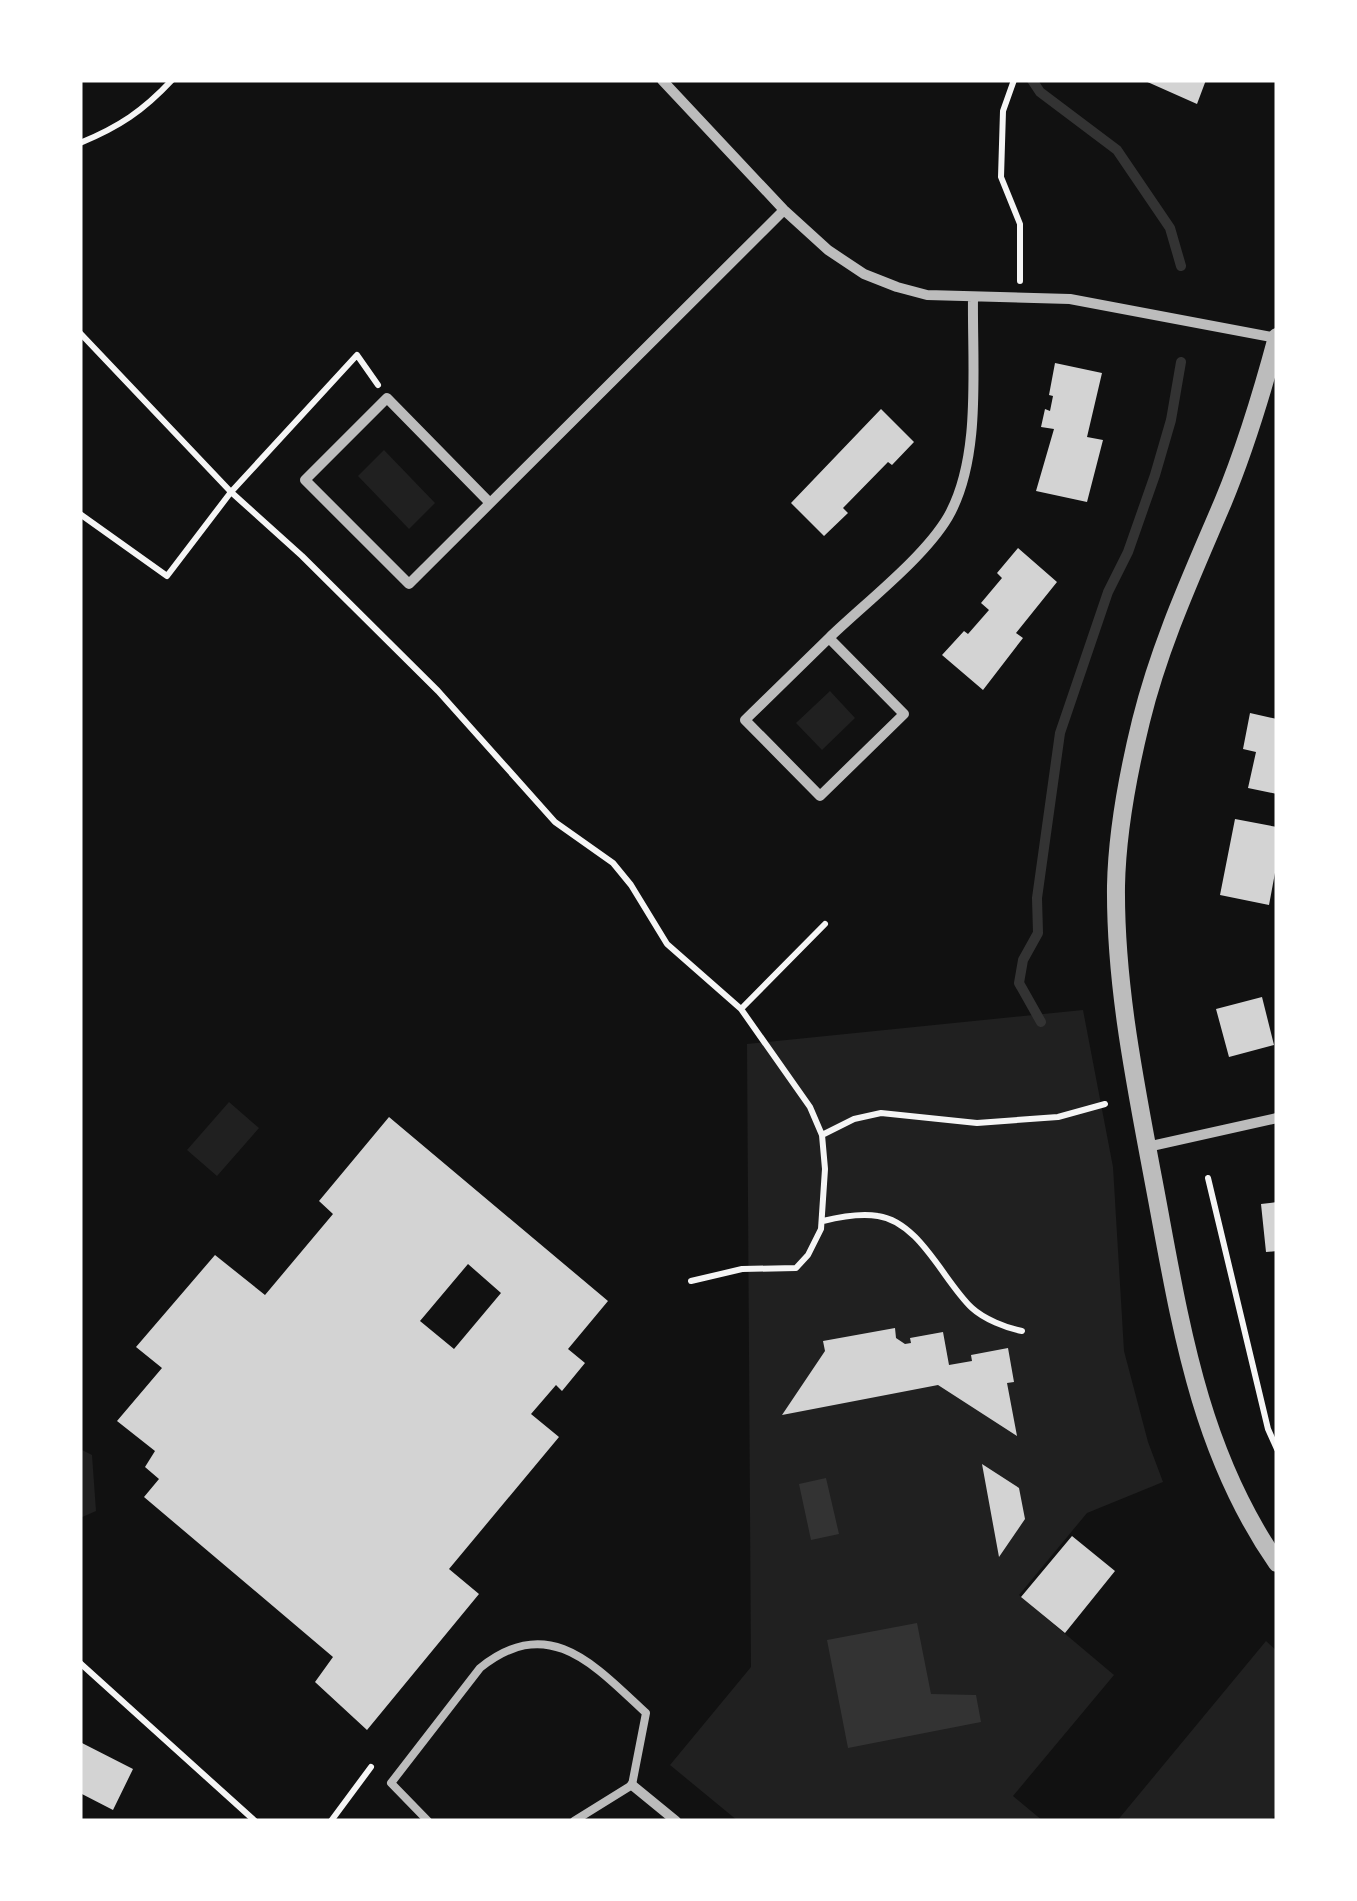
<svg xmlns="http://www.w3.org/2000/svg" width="1357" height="1901" viewBox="0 0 1357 1901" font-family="'Exo 2',sans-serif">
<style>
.green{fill:#202020}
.water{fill:#333}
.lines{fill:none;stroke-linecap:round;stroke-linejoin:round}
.stream{stroke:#333;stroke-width:10}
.building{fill:#d3d3d3;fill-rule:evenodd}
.path{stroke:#f5f5f5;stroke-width:6}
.service{stroke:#bcbcbc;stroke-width:8}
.minor{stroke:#bcbcbc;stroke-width:10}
.tertiary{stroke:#bcbcbc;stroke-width:18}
</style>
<rect width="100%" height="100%" fill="#111"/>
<path class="green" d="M384 450 435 503 409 529 358 476Z
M830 691 855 718 822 750 796 723Z
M1083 1010 1113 1167 1124 1351 1148 1442 1163 1482 1087 1513 1019 1595 1114 1675 1013 1796 1043 1821H738L670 1765 751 1667 747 1044Z
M229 1102 259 1128 217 1176 187 1150Z
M80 1449 92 1455 96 1511 80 1518Z
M1266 1641 1277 1651V1813L1270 1821H1117Z"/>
<path class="water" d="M826 1478 839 1534 811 1540 799 1484Z
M917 1623 931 1694 976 1695 981 1722 848 1748 827 1640Z"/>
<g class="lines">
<path class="stream" d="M1032 80 1040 92 1117 150 1170 228 1181 266
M1041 1022 1019 983 1023 960 1038 933 1037 898 1060 733 1108 592 1128 552 1155 475 1171 420 1181 362"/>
</g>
<path class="building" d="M1143 80H1206L1197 104Z
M1055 363 1102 373 1087 437 1103 440 1087 502 1036 491 1054 429 1041 427 1045 409 1050 411 1053 396 1049 395Z
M881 409 914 442 892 465 888 462 843 508 848 513 824 536 791 503Z
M1018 548 1057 582 1016 633 1023 638 983 690 942 655 964 631 968 634 989 610 981 603 1002 578 997 573Z
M1250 713 1277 719V794L1248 788 1256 752 1243 749Z
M1235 819 1277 827V862L1269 905 1220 895Z
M1262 997 1274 1045 1229 1057 1216 1009Z
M389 1117 608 1301 568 1349 585 1363 562 1391 556 1385 531 1414 559 1437 449 1569 479 1594 367 1730 315 1682 333 1657 144 1497 159 1479 145 1467 155 1451 117 1421 162 1368 136 1347 215 1255 265 1295 333 1214 319 1201ZM468 1264 501 1293 454 1349 420 1321Z
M1277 1202V1251L1266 1252 1261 1204Z
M895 1328 896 1338 905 1344 911 1343 910 1338 943 1332 949 1365 972 1361 971 1355 1008 1348 1014 1382 1007 1383 1017 1436 938 1385 782 1415 825 1351 823 1341Z
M982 1464 1019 1488 1025 1519 999 1557Z
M1072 1536 1115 1571 1065 1633 1021 1597Z
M80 1742 133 1769 113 1810 80 1793Z"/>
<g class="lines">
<path class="path" d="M1014 80 1003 111 1001 177 1020 224V281
M80 143C119 127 143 111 172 80
M80 333 231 492 357 355 378 385
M80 514 167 576 231 492 302 556 438 691 555 822 613 863 631 885 667 944 741 1009 810 1107 822 1135 825 1169 821 1229 808 1255 796 1268 742 1269 691 1281
M741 1009 825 924
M822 1135 854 1119 881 1113 977 1123 1058 1117 1105 1104
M1208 1178 1268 1429 1277 1449
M823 1221C839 1217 860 1213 878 1216 920 1222 944 1282 972 1308 984 1319 1006 1328 1022 1331
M80 1663 255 1821
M331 1821 371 1767"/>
<path class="service" d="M428 1821 391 1783 480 1668C549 1612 595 1666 646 1713L632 1785 574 1821"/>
<path class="minor" d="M662 80 784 210 828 250 864 274 897 287 927 295 1070 299 1277 338
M490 503 387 398 305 480 409 584 784 210
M829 638 745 720 820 796 904 714 829 638C864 604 924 558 948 517 982 458 972 366 973 298
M1147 1147 1277 1118
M632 1785 676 1821"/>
<path class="tertiary" d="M1277 337C1262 393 1245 449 1223 502 1192 575 1160 644 1141 721 1128 774 1117 832 1116 886 1115 984 1135 1082 1153 1178 1179 1314 1196 1446 1277 1563"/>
</g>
<rect width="1357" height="1901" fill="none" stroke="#ffffff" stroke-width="165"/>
</svg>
